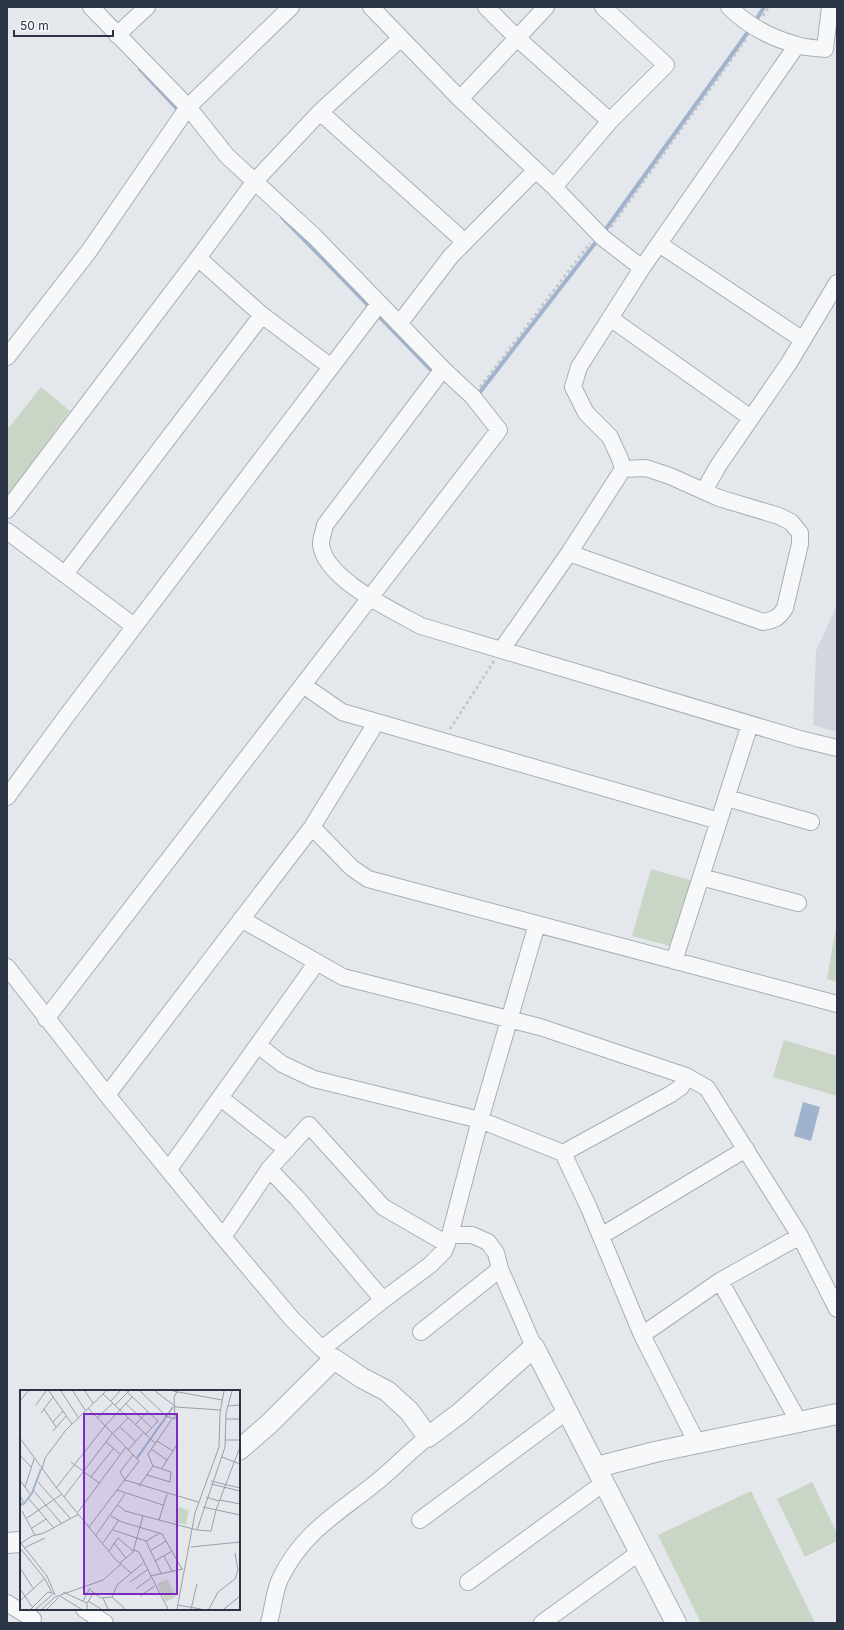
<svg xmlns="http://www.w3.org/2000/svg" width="844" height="1630" viewBox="0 0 844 1630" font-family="Inter,sans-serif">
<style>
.built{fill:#d2d6de}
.green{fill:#c9d6c5}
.water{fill:#9fb4cc}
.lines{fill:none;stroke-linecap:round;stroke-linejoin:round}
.stream{stroke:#9fb4cc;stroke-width:4}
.minor-casing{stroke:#a9aeb7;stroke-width:18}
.tertiary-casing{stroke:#a9aeb7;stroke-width:22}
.path{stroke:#c2c5cb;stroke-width:2.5;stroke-dasharray:3 3;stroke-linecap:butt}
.minor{stroke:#f7f8fa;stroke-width:16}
.tertiary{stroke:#f7f8fa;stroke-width:20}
.inset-river{fill:none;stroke:#9fb4cc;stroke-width:2}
.inset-road{fill:none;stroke:#9a9fa9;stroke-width:1}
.view{fill:#7b2cbf;fill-opacity:0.15;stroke:#7b2cbf;stroke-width:2}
.inset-edge{fill:none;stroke:#2b3445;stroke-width:2}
</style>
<rect width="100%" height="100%" fill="#e4e7ec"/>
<path class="built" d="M837 605V732L813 725 816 651Z"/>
<path class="green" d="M41 387 70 411 7 496V430Z
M651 869 693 881 674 947 632 936Z
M837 921V982L827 979Z
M784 1040 837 1056V1096L773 1077Z
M812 1482 837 1533V1541L805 1557 777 1499Z
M751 1491 815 1623H701L658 1535Z"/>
<path class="water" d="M803 1102 820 1107 811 1141 794 1136Z"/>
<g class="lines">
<path class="stream" d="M755 22 764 7
M140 69 180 112
M282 217 371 308
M603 233 751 28
M376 313 435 374
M477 396 599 238"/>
<defs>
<path id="minor" d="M371 7 460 99 554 187 603 238 642 268
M486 7 517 38 610 121
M729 7C747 25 771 38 797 45 806 48 816 48 825 49L830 7
M117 35 147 7
M460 99 546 7
M320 112 465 242
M554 187 610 121 666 65 603 7
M659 244 803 340
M198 258 262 315 331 367
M610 318 751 418
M399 324 451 256 536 170
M7 357 89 251 188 107 291 7
M443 369 325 525C324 531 321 538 321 544 324 579 394 611 421 626L800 739 837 748
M704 491 718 466 789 363 837 283
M7 510 198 258 255 181 320 112 400 39
M7 531 134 626
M569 553 763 622C774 620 779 618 785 608L800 544V533L791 522 779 516 719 498 670 476 646 468 623 469
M65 574 262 315
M502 649 569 553 623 469 620 459 610 437 586 413 573 387 579 367 642 268 797 45
M303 685 342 712 719 821
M7 797 68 714 379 304
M727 798 811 822
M312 827 352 868 368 879 837 1004
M701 877 798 903
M241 919 343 977 540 1027 686 1076 707 1088 800 1236 837 1309
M674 961 750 724
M7 967 107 1095 223 1237 292 1319 322 1349 334 1359
M46 1019 499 430 473 397 443 369 315 237 227 156 188 107 91 7
M263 1049 282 1064 314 1079 480 1120 563 1153 589 1208 642 1335 697 1443
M107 1095 312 827 376 723
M227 1103 287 1150
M563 1153 671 1094 681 1087 686 1076
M169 1169 317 962
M269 1169 297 1198 383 1300
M450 1235H472L488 1242 496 1253 500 1269 534 1347
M601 1236 746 1149
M223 1237 269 1169 309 1125 383 1207 447 1244
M720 1281 799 1422
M421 1332 500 1269
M642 1335 720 1281 800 1236
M322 1349 383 1300 430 1265 444 1251 450 1235 480 1120 537 924
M420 1520 567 1411
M468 1582 605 1482
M7 1603 33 1619
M84 1609 105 1623
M269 1623C273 1609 274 1592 280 1579 303 1531 339 1513 378 1481 395 1467 410 1451 428 1437
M542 1623 640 1552"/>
<path id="tertiary" d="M239 1450 269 1424 334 1359 362 1378 387 1391 409 1411 428 1437 460 1413 534 1347 676 1623
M597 1467 655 1452 837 1414
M7 1543 21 1542"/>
</defs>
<use href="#minor" class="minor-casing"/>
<use href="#tertiary" class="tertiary-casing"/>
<path class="path" d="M763 16 769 7
M611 227 747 38
M480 387 590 243
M450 729 494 661"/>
<use href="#minor" class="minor"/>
<use href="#tertiary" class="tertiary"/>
</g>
<g transform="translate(20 1390)">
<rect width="220" height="220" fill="#e4e7ec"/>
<path d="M158 117 169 120 166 135 155 132ZM147 189 156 207 146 212 137 194Z" fill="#c9d6c5"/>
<path class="inset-river" d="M117 68 153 17M3 115 12 103 21 79"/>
<path class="inset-road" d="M29 1 52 34M41 1 58 27M53 1 65 20M65 1 73 13M106 1 138 31 125 45M120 1 146 26 155 29 154 7 157 2M135 1 156 17 200 20M153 1 202 10M83 4 135 53M0 11 8 1M91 11 100 1M105 13 131 37M16 15 26 1M95 15 109 1M208 16 220 15M68 18 119 71 69 137M24 19 36 37M21 23 33 7M77 28 93 13M206 29H220M220 29V42M33 32 43 21M115 35 127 22M99 36 115 51M33 41 46 26M0 48 35 96 96 170 111 183M205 50H220M137 51 153 61M86 52 100 64M131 59 147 70M108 60 123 43M0 65 11 77M113 65 100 82 105 90 178 112M202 67 220 74M51 72 79 93M142 78 158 53M22 79 25 68 46 40 86 1M127 85 150 92 151 82 133 76M71 87 93 59M0 90 10 104M191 91 220 98M18 92 50 128M191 94 220 101M119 96 133 76 128 64 152 29M5 97 14 69M36 98 85 36 112 7M97 100 143 115M14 101 41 133M0 106 3 111 0 118M44 107 92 44 108 28M186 107 199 111M9 109 33 137M200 110 220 114M98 115 105 121 177 140 205 57 206 23 212 1M183 117 220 125M2 121 15 145M58 122 106 57M91 126 102 132 142 144 162 179M7 128 42 104M139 130 147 104M12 138 26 129M93 140 126 151 141 183M177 140 191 141 196 120 220 57M76 145 105 104M126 151 140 143M0 152 27 186 35 205M83 153 99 130M94 153 106 168M0 154 12 146 24 143 59 124M171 157 220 152M0 158 25 189 32 203 28 202 11 219M4 158 25 148M114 160 119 162 148 219M89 161 98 148 113 161M130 161 146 151M144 166 152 181M135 171 152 161M100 173 113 162 123 126M0 178 13 198M130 186 163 179M110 192 127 180M0 199 13 218M116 199 131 188M70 200 81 208 92 207 105 219M43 202 67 213M40 206 61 219M120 206 135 196M35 207 83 190 101 174M92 207 97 195 123 173M83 208 88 219M0 211 25 188M63 211 70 198M68 211 81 219M157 215 181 219M16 219 34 203M22 219 35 207M27 219 39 207M67 219V213L74 202M157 219 175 123 199 57 200 23 204 1M171 219 177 194M189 219 198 202 215 189 218 180 215 163M204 219 220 206"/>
<path class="view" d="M64 24H157V204H64Z"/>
<rect width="220" height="220" class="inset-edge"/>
</g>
<rect width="844" height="1630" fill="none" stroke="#2b3445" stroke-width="16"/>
<path d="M14 30v6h99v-6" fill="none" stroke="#2b3445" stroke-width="2"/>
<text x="20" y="30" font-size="12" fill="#2b3445" stroke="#f4f6f9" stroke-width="3" paint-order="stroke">50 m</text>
</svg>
